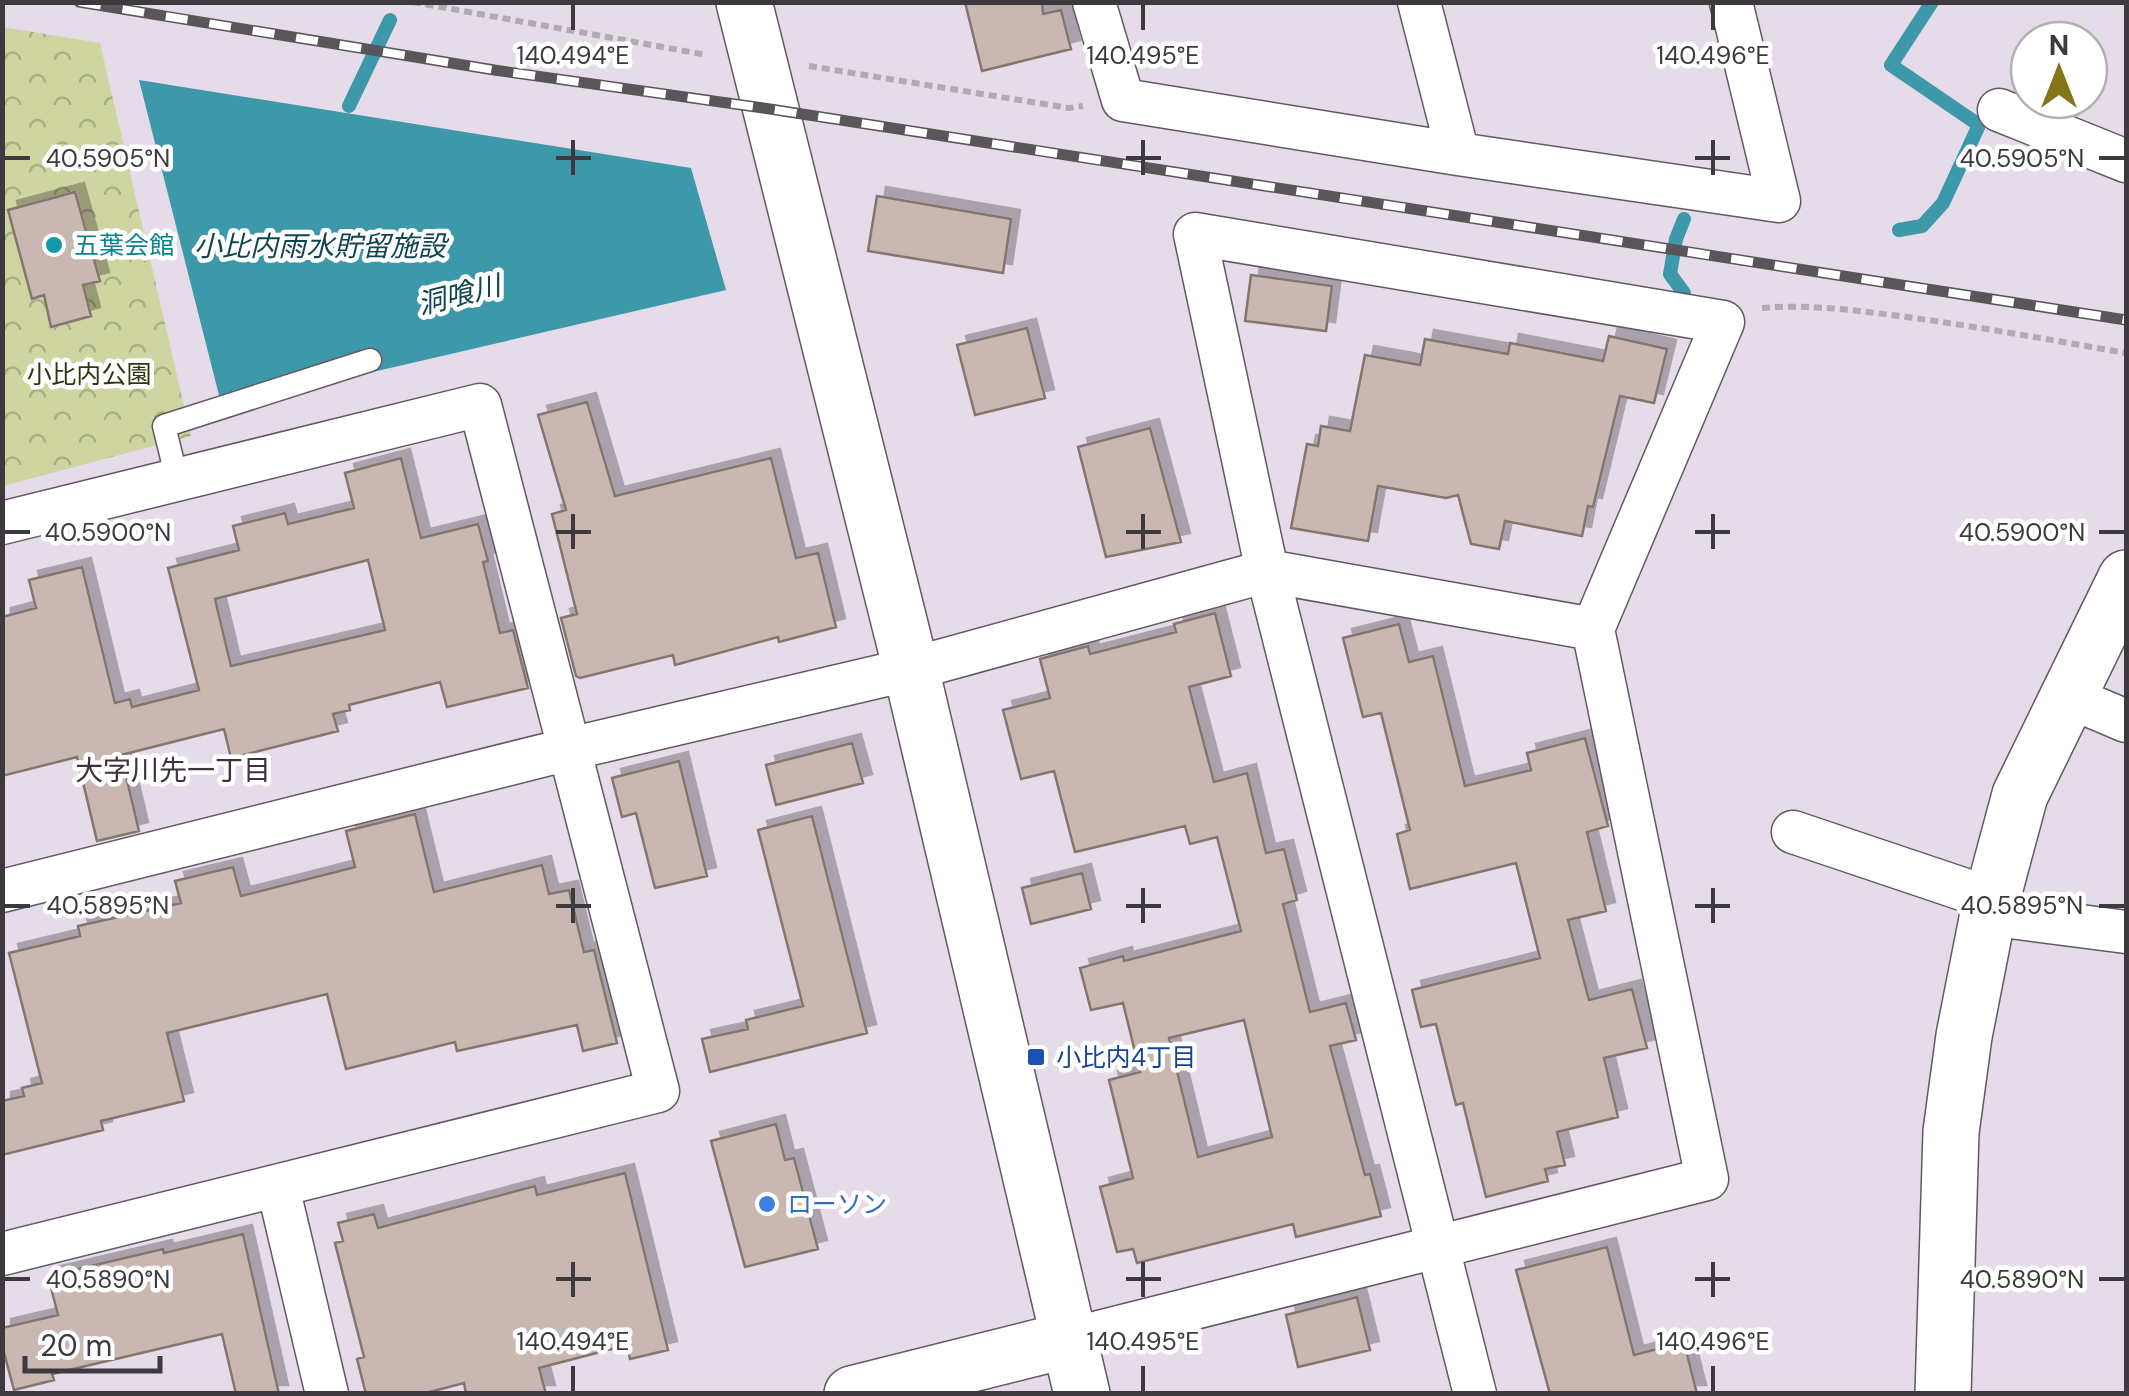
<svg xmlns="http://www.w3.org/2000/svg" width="2129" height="1396" viewBox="0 0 2129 1396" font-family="'DM Sans','Noto Sans JP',sans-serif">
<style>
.park{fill:url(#park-crowns)}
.water{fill:#3d98aa}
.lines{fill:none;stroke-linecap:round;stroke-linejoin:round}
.stream{stroke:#3d98aa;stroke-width:14}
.building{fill:#c9b8b2;stroke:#85756f;stroke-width:2.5;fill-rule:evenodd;filter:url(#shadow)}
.lane-casing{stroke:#625964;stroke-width:25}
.street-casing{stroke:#625964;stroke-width:45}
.secondary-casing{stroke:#625964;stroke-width:58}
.path{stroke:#b1a9b4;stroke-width:6;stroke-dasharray:8 5;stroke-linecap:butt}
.lane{stroke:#fff;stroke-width:22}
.street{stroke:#fff;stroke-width:42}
.secondary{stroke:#fff;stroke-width:55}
.rail-casing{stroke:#5a555b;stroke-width:11}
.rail{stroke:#fff;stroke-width:8;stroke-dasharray:22;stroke-linecap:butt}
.ticks{fill:none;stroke:#3d393e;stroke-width:4}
.culture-dot{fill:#0f9aa8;stroke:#fff;stroke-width:4}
.transit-dot{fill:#1a4fb4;stroke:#fff;stroke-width:4}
.shop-dot{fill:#3f7fe0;stroke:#fff;stroke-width:4}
.labels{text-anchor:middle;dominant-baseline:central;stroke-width:9;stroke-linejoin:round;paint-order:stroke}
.culture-label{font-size:25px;fill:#0d838f;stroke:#fff;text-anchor:start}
.park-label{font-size:25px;fill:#31340f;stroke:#fff}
.transit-label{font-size:25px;fill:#164399;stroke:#fff;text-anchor:start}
.shop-label{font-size:25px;fill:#366cbe;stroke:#fff;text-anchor:start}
.water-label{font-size:28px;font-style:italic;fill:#104550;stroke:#fff}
.neighbourhood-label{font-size:28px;fill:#3c333e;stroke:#fff}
.ticks-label{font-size:25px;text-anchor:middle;fill:#3d393e;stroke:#fff;stroke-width:9;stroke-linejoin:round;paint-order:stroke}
</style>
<defs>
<pattern id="park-crowns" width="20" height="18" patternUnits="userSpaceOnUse" patternTransform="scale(2.5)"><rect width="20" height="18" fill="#cfd5a1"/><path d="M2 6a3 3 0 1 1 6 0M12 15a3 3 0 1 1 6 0" fill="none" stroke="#a9ae85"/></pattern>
<filter id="shadow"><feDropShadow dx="9" dy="-9" stdDeviation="0" flood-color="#0004"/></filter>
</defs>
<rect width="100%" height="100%" fill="#e6dbe9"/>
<path class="park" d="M3 27 100 43 191 436 3 486Z"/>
<path class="water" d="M139 80 691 168 726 290 222 407Z"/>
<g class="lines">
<path class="stream" d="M349 106 390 20
M1684 219 1676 239 1670 274 1684 293
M1899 230 1922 226 1943 203 1979 125 1891 65 1932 2"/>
</g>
<path class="building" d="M965 2H1042L1043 14 1061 10 1071 49 982 71Z
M75 192 100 281 83 285 91 316 51 327 44 295 32 299 8 210Z
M877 196 1011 219 1003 273 868 251Z
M1251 275 1332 286 1326 331 1245 321Z
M1027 328 1045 398 975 415 957 345Z
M1609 336 1667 349 1654 403 1620 396 1593 507 1588 506 1582 536 1505 521 1499 549 1471 544 1458 495 1446 498 1378 486 1368 541 1291 528 1307 444 1318 446 1321 426 1350 431 1365 355 1420 365 1425 339 1508 354 1510 343 1603 361Z
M587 402 615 496 771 458 796 558 818 553 836 627 779 642 778 637 675 665 673 655 580 678 576 676 561 618 577 614 552 514 566 510 538 415Z
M1150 428 1181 542 1106 557 1078 447Z
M401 458 421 538 478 524 488 561 483 562 500 633 513 630 528 688 447 707 440 682 349 705 350 710 333 714 338 731 231 758 224 729 121 755 139 831 97 841 77 757 2 776V617L36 608 29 580 82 567 115 703 130 699 132 707 199 690 168 568 239 550 233 526 285 513 288 524 354 508 345 473ZM368 560 385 630 231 666 215 599Z
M1215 613 1231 676 1189 687 1214 782 1247 773 1266 853 1284 849 1297 900 1283 904 1310 1012 1346 1003 1356 1040 1330 1046 1365 1175 1370 1174 1381 1216 1296 1237 1293 1224 1137 1263 1133 1249 1117 1252 1100 1187 1133 1178 1109 1080 1140 1072 1123 1003 1091 1010 1080 968 1123 956 1124 961 1241 931 1217 837 1190 844 1185 826 1075 852 1054 771 1021 779 1003 710 1050 698 1040 659 1088 646 1090 654 1176 632 1174 624ZM1244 1020 1272 1137 1198 1157 1169 1038Z
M1399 624 1409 662 1433 656 1465 786 1531 770 1527 753 1585 738 1608 826 1587 832 1606 911 1568 920 1589 1000 1632 989 1647 1048 1604 1058 1618 1117 1557 1132 1565 1165 1545 1169 1548 1181 1486 1197 1463 1103 1456 1105 1436 1024 1421 1027 1412 990 1540 958 1516 863 1410 889 1397 834 1410 830 1381 713 1363 717 1343 638Z
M852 743 863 783 776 805 766 765Z
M679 761 707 876 655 888 636 813 622 817 612 778Z
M415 814 434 892 542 865 549 894 569 890 584 952 594 950 617 1043 583 1051 577 1025 457 1051 455 1042 346 1069 327 994 167 1033 184 1101 101 1121 103 1130 2 1155V1101L24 1096 22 1088 42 1083 9 953 80 936 78 926 181 903 175 881 233 867 241 896 355 867 346 831Z
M812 816 867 1033 710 1072 702 1039 748 1029 746 1020 803 1006 758 830Z
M1082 873 1091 909 1031 924 1022 888Z
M776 1124 785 1160 794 1158 818 1249 745 1267 711 1141Z
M625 1173 668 1350 630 1359 627 1345 539 1368 546 1394H466L464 1383 422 1394H366L357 1359 364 1357 335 1243 343 1241 338 1223 374 1214 378 1228 535 1186 537 1195Z
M243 1234 279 1394H236L222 1334 52 1374 54 1380 14 1390 2 1345V1328L58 1315 48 1276 163 1249 164 1253Z
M1607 1247 1634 1355 1684 1342 1697 1394H1550L1516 1270Z
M1357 1297 1370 1350 1298 1367 1286 1315Z"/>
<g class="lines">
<defs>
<path id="lane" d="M177 479 164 426 370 360"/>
<path id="street" d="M1094 2 1123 100 1458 154 1779 201 1731 2
M1419 2 1458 154
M1999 110 2126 161
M2 523 480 405 658 1091 2 1254
M2067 696 2126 721
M1793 832 1992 899
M2 891 569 749 911 669 1267 571 1593 629
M1988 914 2126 932
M278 1187 327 1394
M1067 1340 1707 1179 1593 629 1723 322 1195 234 1267 571 1475 1394"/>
<path id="secondary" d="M744 2 911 669 1082 1394
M852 1394 1067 1340
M1943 1394 1951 1132 1964 1036 1988 914 2020 795 2126 578"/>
</defs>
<use href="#lane" class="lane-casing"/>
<use href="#street" class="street-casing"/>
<use href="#secondary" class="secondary-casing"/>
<path class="path" d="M413 2 707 55
M809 66 1069 108 1083 106
M1762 308C1807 304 1853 310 1899 316 1975 326 2051 340 2126 353"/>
<use href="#lane" class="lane"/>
<use href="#street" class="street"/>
<use href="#secondary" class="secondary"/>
<defs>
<path id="rail" d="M79 2 494 70 770 109 2126 320"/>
</defs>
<use href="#rail" class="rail-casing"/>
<use href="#rail" class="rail"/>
</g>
<path class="ticks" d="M573 5V30M1143 5V30M1713 5V30M573 140V175M1143 140V175M1713 140V175M5 158H30M556 158H591M1126 158H1161M1695 158H1730M2099 158H2124M573 514V549M1143 514V549M1713 514V549M5 532H30M556 532H591M1126 532H1161M1695 532H1730M2099 532H2124M573 888V923M1143 888V923M1713 888V923M5 906H30M556 906H591M1126 906H1161M1695 906H1730M2099 906H2124M573 1262V1297M1143 1262V1297M1713 1262V1297M5 1279H30M556 1279H591M1126 1279H1161M1695 1279H1730M2099 1279H2124M573 1366V1391M1143 1366V1391M1713 1366V1391"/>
<circle class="culture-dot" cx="54" cy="245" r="10"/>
<rect class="transit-dot" x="1026" y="1047" width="20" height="20" rx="5"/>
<circle class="shop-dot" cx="767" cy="1204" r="10"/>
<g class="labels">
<g class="culture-label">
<text x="74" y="245">五葉会館</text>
</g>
<g class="park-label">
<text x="89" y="374">小比内公園</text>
</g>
<g class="transit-label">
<text x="1056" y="1057">小比内4丁目</text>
</g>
<g class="shop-label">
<text x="787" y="1204">ローソン</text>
</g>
<g class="water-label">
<text x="320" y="246">小比内雨水貯留施設</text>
<text transform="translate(459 295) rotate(-14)">洞喰川</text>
</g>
<g class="neighbourhood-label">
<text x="173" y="770">大字川先一丁目</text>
</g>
</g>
<g class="ticks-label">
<text x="573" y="64">140.494°E</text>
<text x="1143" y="64">140.495°E</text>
<text x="1713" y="64">140.496°E</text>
<text x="108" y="167">40.5905°N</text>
<text x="2022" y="167">40.5905°N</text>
<text x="108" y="541">40.5900°N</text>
<text x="2022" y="541">40.5900°N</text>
<text x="108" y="914">40.5895°N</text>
<text x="2022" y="914">40.5895°N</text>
<text x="108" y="1288">40.5890°N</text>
<text x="2022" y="1288">40.5890°N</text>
<text x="573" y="1350">140.494°E</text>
<text x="1143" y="1350">140.495°E</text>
<text x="1713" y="1350">140.496°E</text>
</g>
<rect width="2129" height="1396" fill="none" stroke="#3d393e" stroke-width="10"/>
<g transform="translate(2059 70)"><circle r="48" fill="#ffffff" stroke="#b1b0b2" stroke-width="2.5"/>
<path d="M0-8L18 38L0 25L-18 38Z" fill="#867518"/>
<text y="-15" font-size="28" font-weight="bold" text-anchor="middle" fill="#3d393e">N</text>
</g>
<path d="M25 1356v15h135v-15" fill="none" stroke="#3d393e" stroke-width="5"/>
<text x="40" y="1356" font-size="30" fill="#3d393e" stroke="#ffffff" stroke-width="8" paint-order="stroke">20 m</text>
</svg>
